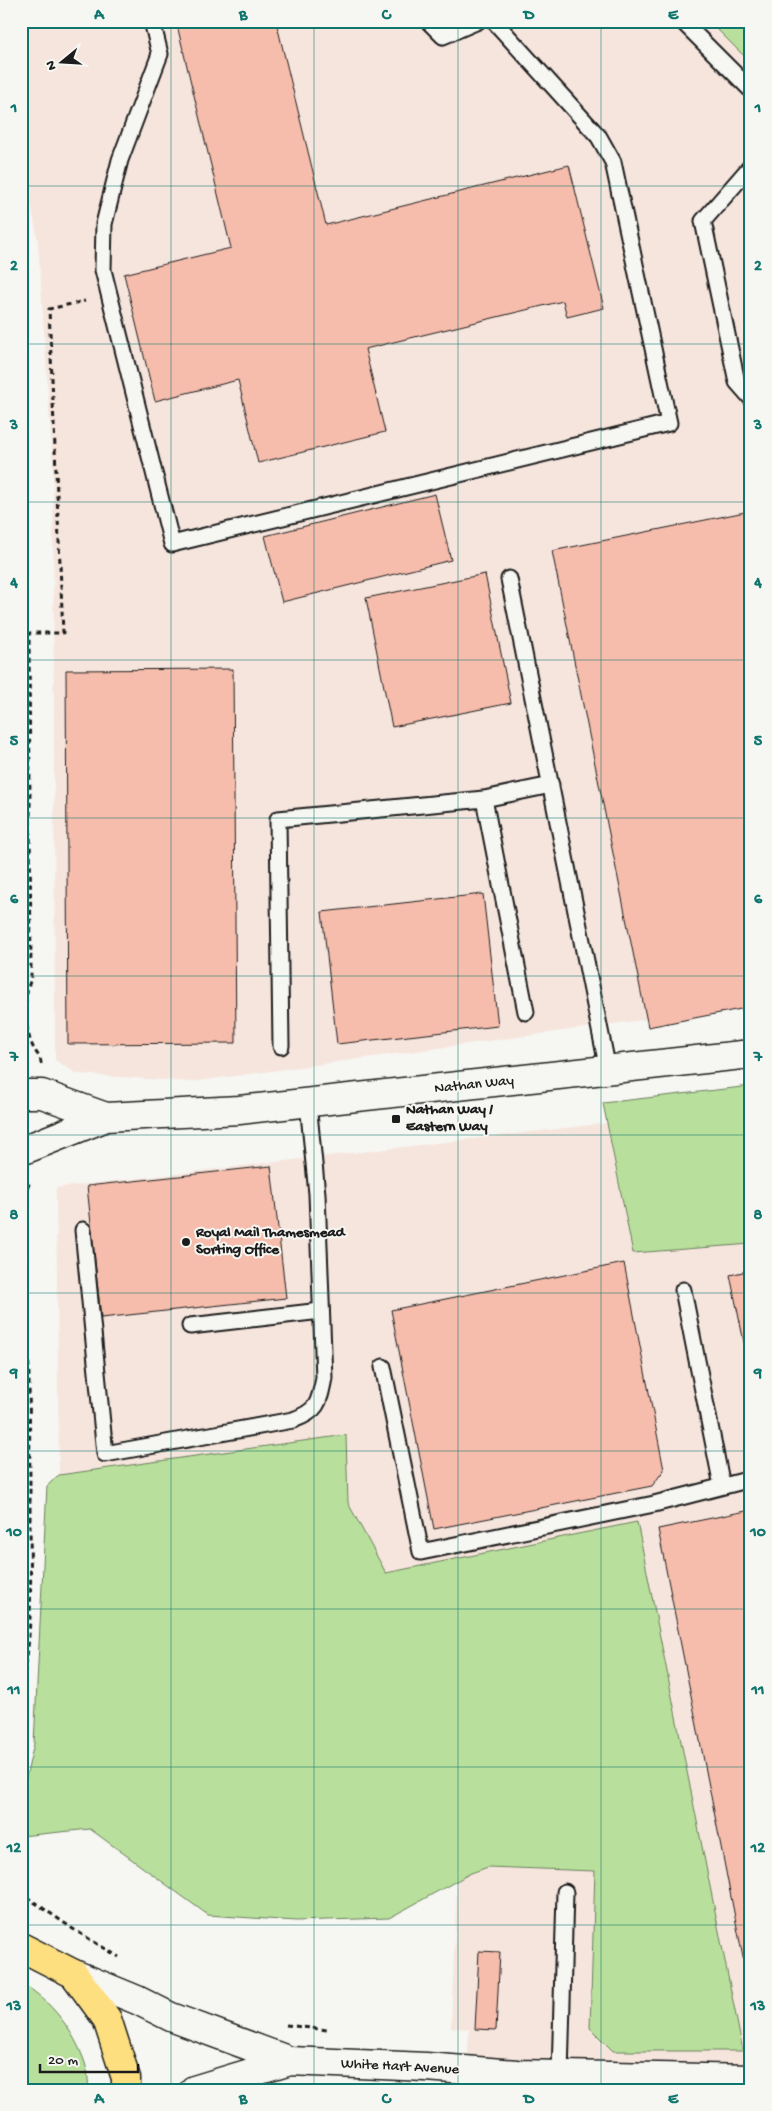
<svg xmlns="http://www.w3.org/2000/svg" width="772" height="2111" viewBox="0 0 772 2111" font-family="'Gochi Hand',sans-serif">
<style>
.built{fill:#f6e5dd}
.green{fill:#b8e09c;stroke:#6a7e5c}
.building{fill:#f6bdac;stroke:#1c1c1c}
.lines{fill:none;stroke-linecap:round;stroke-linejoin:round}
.service-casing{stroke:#1c1c1c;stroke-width:19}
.minor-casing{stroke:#1c1c1c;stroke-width:31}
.tertiary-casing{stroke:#1c1c1c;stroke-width:31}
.primary-casing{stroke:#1c1c1c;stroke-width:31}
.path{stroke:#1c1c1c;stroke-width:3;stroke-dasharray:5 4;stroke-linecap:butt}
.service{stroke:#f6f6f2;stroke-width:15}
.minor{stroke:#f6f6f2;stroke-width:28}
.tertiary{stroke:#f6f6f2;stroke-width:28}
.primary{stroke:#fddf80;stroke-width:28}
.grid{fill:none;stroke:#0f766e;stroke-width:1;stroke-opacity:0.55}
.poi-dot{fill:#1c1c1c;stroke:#f6f6f2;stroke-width:2}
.labels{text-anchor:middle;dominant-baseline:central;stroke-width:4;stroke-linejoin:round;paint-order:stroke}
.street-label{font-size:15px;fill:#1c1c1c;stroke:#f6f6f2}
.poi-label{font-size:15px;font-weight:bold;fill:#1c1c1c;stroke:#f6f6f2;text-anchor:start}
.neatline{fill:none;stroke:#0f766e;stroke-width:2}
.grid-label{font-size:16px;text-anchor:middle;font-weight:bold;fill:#0f766e}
</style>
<rect width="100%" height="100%" fill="#f6f6f2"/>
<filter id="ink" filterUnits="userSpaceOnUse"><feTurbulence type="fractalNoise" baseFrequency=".02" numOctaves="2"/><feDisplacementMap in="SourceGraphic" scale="10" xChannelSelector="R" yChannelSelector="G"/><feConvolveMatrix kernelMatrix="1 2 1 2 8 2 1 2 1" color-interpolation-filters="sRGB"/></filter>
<g filter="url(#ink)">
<path class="built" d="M21 21H709L751 63V1005L191 1082 77 1074 55 1060 53 467 38 242 21 150Z
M751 1106V2090H466L469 2029 451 2028 457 1881 471 1873 488 1867 595 1871 590 2028 637 1522 386 1573 348 1503 346 1435 59 1475 56 1188Z"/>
<path class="green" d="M709 21H751V63Z
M751 1086V1244L633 1253 603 1103Z
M346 1435 348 1503 386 1573 637 1522 743 2051H613L590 2028 595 1871 488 1867 471 1873 389 1918 296 1921 208 1915 90 1829 21 1836V1798L34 1744 47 1486 59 1475Z
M21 1983C51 2000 74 2031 85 2063 88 2071 88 2081 89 2090H21Z"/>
<path class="building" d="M176 21H276L326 225 569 165 604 308 567 317 563 301 365 349 385 432 258 463 238 380 155 401 124 274 231 248Z
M435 494 451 560 282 602 265 536Z
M745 512 751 539V1007L648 1027 552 551Z
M485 574 511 703 392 727 366 598Z
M233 669 236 1043 68 1044 66 670Z
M483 894 498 1026 337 1044 322 912Z
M271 1166 286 1298 101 1318 87 1186Z
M624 1263 664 1470 652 1486 434 1529 391 1310Z
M751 1270V1376L730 1275Z
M751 1510V1998L658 1529Z
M479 1951 500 1952 496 2030 475 2029Z"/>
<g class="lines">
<defs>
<path id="service" d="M152 21 160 54 120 160 104 224 103 270 172 544 669 423 613 162 599 137 494 21
M428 21 443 36 478 21
M682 21 751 90
M751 166 703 221 737 382 751 398
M509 579 608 1070
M484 799 526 1012
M281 1046 278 819 484 799 551 785
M83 1230 105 1454 293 1420C318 1411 319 1403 324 1378L317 1194 308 1103
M683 1290 722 1486
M190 1326 321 1311
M383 1367 421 1552 654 1504 751 1479
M560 2075 565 1892"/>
<path id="minor" d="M74 1974 137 2000 171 2017 290 2061
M194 2090 290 2061 426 2067 517 2074 751 2079"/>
<path id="tertiary" d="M21 1094H42L106 1117
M21 1151 106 1117 239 1110 751 1054"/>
<path id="primary" d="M21 1947 74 1974 107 2019 126 2078V2090"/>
</defs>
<use href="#service" class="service-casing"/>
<use href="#minor" class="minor-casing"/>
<use href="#tertiary" class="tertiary-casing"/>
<use href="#primary" class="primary-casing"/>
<path class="path" d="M21 987 26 990
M21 1013H27
M41 1064C41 1056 36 1054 33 1047 24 1028 23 997 31 979L29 633H63L49 309 85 301
M21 1691C34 1636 30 1574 30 1517 30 1410 28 1302 25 1195L30 1181
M21 1890 24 1895 73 1929 119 1957
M286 2025 327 2030"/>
<use href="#service" class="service"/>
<use href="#minor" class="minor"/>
<use href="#tertiary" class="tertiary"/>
<use href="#primary" class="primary"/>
</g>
</g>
<path class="grid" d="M171 21V2090M314 21V2090M458 21V2090M601 21V2090M21 186H751M21 344H751M21 502H751M21 660H751M21 818H751M21 976H751M21 1135H751M21 1293H751M21 1451H751M21 1609H751M21 1767H751M21 1925H751"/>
<g class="poi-dot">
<rect x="391" y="1114" width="10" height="10" rx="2.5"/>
<circle cx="186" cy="1242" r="5"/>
</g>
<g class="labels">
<g class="street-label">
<text transform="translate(474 1085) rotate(-6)">Nathan Way</text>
<text transform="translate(400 2067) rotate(3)">White Hart Avenue</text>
</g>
<g class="poi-label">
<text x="406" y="1110">Nathan Way /<tspan x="406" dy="17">Eastern Way</tspan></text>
<text x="196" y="1233">Royal Mail Thamesmead<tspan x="196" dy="17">Sorting Office</tspan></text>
</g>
</g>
<rect width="772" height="2111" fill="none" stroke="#f6f6f2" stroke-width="55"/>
<g transform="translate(62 62) rotate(252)" stroke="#f6f6f2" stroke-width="4" paint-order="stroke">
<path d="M0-4L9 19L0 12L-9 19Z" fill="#1c1c1c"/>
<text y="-8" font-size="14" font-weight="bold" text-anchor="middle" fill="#1c1c1c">N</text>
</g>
<path d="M40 2064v8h98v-8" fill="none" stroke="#1c1c1c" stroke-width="2.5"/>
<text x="48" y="2064" font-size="15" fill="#1c1c1c" stroke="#f6f6f2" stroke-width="4" paint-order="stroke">20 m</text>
<rect x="28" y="28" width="716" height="2056" class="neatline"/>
<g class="grid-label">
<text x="99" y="19">A</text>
<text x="243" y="19">B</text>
<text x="386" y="19">C</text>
<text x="529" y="19">D</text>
<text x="673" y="19">E</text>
<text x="14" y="112">1</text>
<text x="758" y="112">1</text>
<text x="14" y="270">2</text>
<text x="758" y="270">2</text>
<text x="14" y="429">3</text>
<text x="758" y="429">3</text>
<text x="14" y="587">4</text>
<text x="758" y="587">4</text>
<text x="14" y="745">5</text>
<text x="758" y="745">5</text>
<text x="14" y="903">6</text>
<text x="758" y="903">6</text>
<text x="14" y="1061">7</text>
<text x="758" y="1061">7</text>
<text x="14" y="1219">8</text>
<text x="758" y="1219">8</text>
<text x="14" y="1377">9</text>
<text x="758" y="1377">9</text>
<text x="14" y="1536">10</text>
<text x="758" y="1536">10</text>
<text x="14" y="1694">11</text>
<text x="758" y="1694">11</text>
<text x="14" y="1852">12</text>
<text x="758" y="1852">12</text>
<text x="14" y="2010">13</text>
<text x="758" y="2010">13</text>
<text x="99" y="2103">A</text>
<text x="243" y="2103">B</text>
<text x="386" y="2103">C</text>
<text x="529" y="2103">D</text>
<text x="673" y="2103">E</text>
</g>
</svg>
